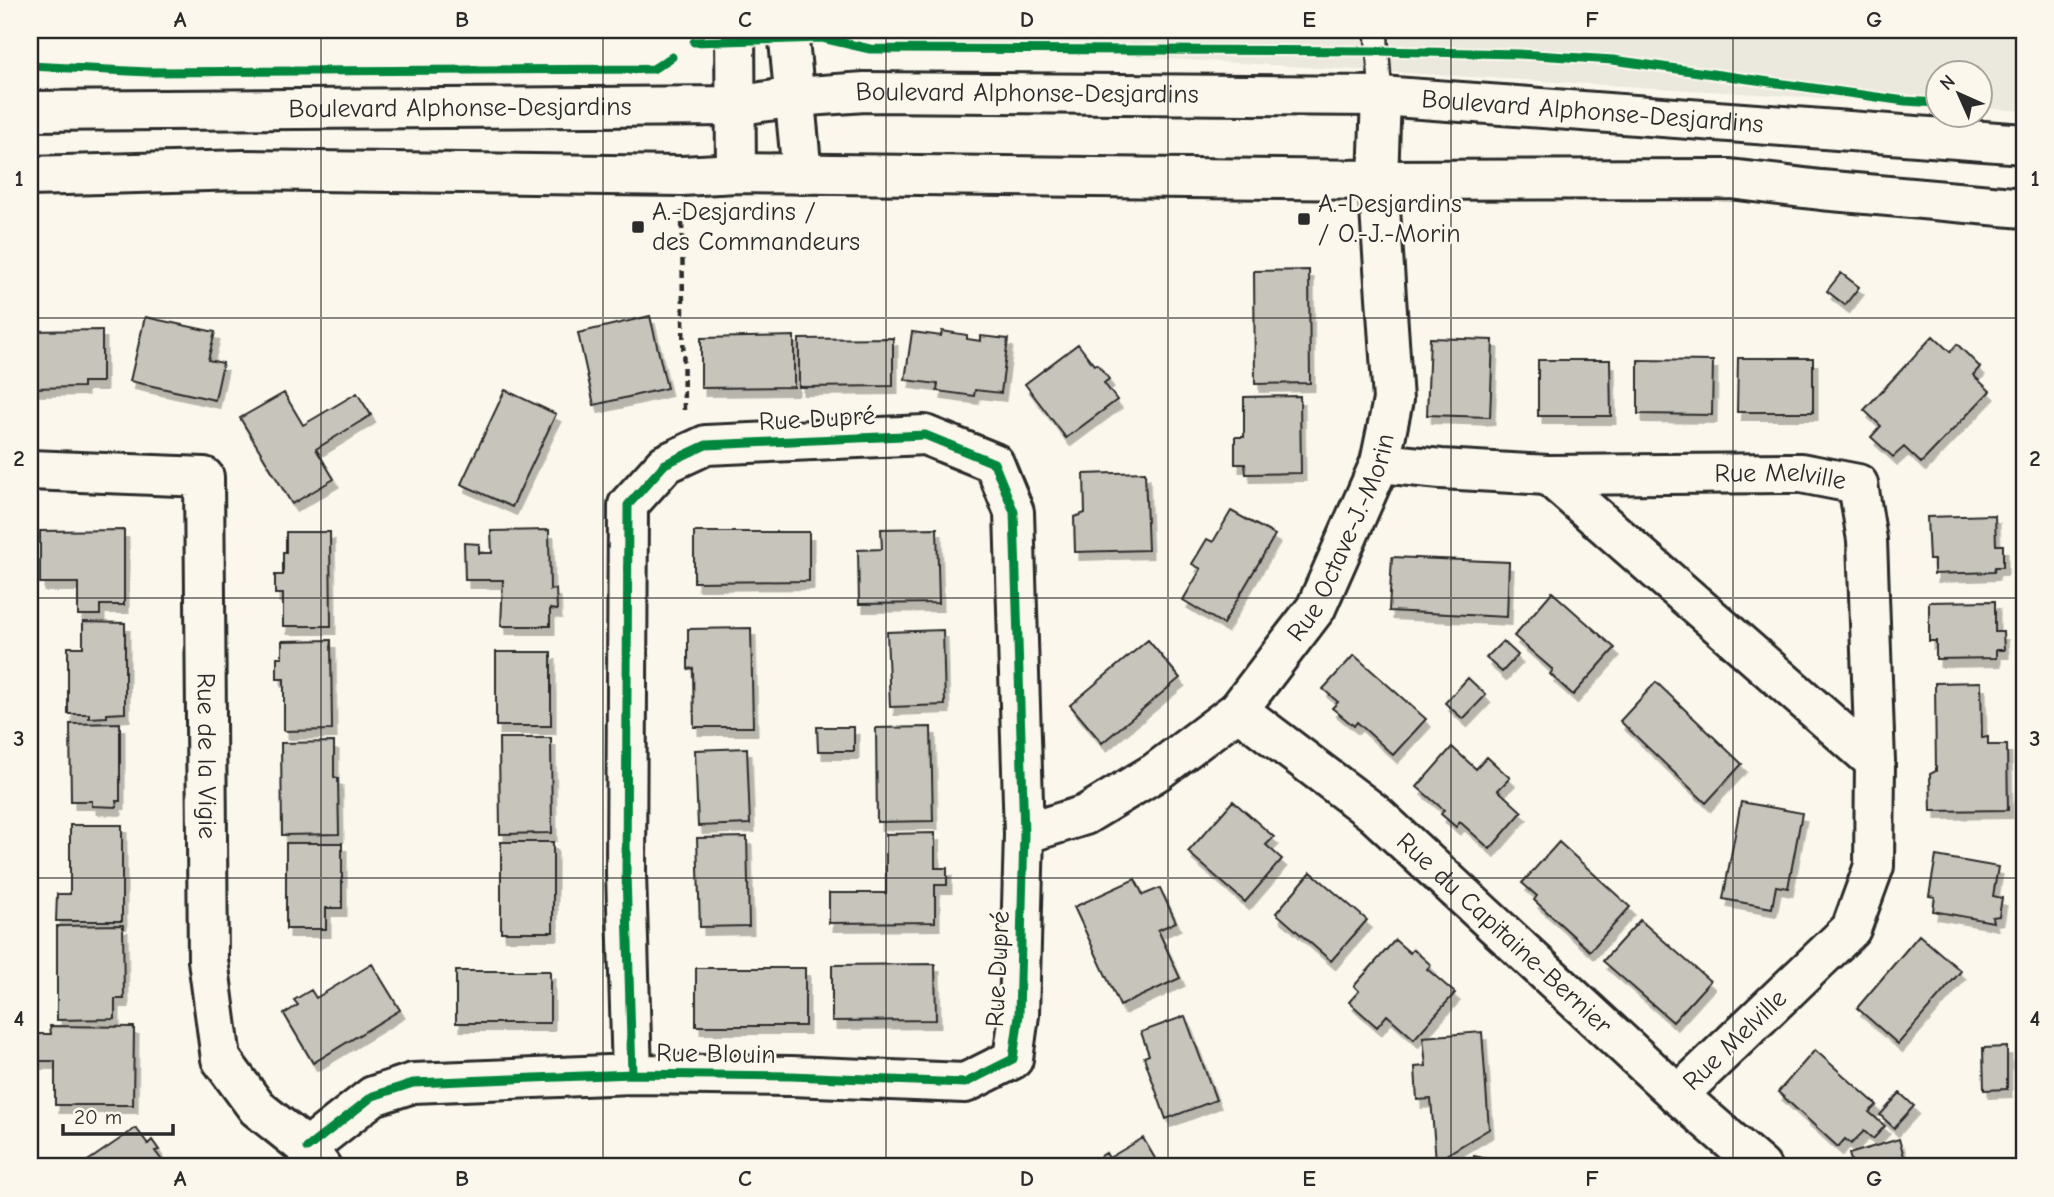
<svg xmlns="http://www.w3.org/2000/svg" width="2054" height="1197" viewBox="0 0 2054 1197" font-family="'Comic Neue',sans-serif">
<style>
.built{fill:#ebe8de}
.building{fill:#c7c4bc;stroke:#2b2b2b;stroke-width:2;filter:url(#shadow)}
.lines{fill:none;stroke-linecap:round;stroke-linejoin:round}
.lane-casing{stroke:#2b2b2b;stroke-width:26}
.street-casing{stroke:#2b2b2b;stroke-width:44}
.secondary-casing{stroke:#2b2b2b;stroke-width:44}
.path{stroke:#2b2b2b;stroke-width:4.5;stroke-dasharray:7 5;stroke-linecap:butt}
.lane{stroke:#fbf7ec;stroke-width:21}
.street{stroke:#fbf7ec;stroke-width:38}
.secondary{stroke:#fbf7ec;stroke-width:38}
.cycleway-casing{stroke:#fbf7ec;stroke-width:13}
.cycleway{stroke:#00873e;stroke-width:9}
.grid{fill:none;stroke:#2b2b2b;stroke-width:2;stroke-opacity:0.55}
.poi-dot{fill:#2b2b2b;stroke:#fbf7ec;stroke-width:2.5}
.labels{text-anchor:middle;dominant-baseline:central;stroke-width:5;stroke-linejoin:round;paint-order:stroke}
.street-label{font-size:26px;fill:#2b2b2b;stroke:#fbf7ec}
.poi-label{font-size:26px;fill:#2b2b2b;stroke:#fbf7ec;text-anchor:start}
.neatline{fill:none;stroke:#2b2b2b;stroke-width:2.5}
.grid-label{font-size:23px;text-anchor:middle;font-weight:bold;fill:#2b2b2b}
</style>
<defs>
<filter id="shadow"><feDropShadow dx="4.5" dy="8" stdDeviation="0" flood-color="#0004"/></filter>
</defs>
<rect width="100%" height="100%" fill="#fbf7ec"/>
<filter id="ink" filterUnits="userSpaceOnUse"><feTurbulence type="fractalNoise" baseFrequency=".0143" numOctaves="2"/><feDisplacementMap in="SourceGraphic" scale="14" xChannelSelector="R" yChannelSelector="G"/><feConvolveMatrix kernelMatrix="1 2 1 2 8 2 1 2 1" color-interpolation-filters="sRGB"/></filter>
<g filter="url(#ink)">
<path class="built" d="M822 30H2024V111L1981 108 1980 74H1938V105L822 38Z"/>
<path class="building" d="M1309 270 1310 383 1255 384 1254 271Z
M1841 273 1859 287 1845 305 1827 291Z
M650 316 667 388 594 405 578 333Z
M145 317 215 332 208 360 223 363 215 400 130 381Z
M102 330V382H83V387L30 388V331Z
M942 331 967 335V339L981 341V336L1008 339 1001 393 975 390 974 396 937 391 938 384 905 380 912 332 941 336Z
M794 336V387L701 388V338Z
M1933 336 1950 352 1957 344 1980 367 1973 375 1990 391 1921 463 1904 447 1893 457 1871 437 1881 426 1864 410Z
M893 338V386L799 387V339Z
M1430 338 1493 340 1490 417 1427 415Z
M1078 344 1094 365 1097 364 1109 379 1104 383 1117 400 1066 438 1025 384Z
M1738 358H1813V412H1737Z
M1538 360H1610L1611 416H1538Z
M1638 360 1713 361 1712 415 1638 414Z
M505 390 556 414 512 507 461 484Z
M284 393 303 425 357 393 371 415 316 449 334 479 292 504 240 418Z
M1300 396 1301 473 1246 474 1245 464H1235V437H1244V397Z
M1145 472 1148 550 1075 552 1074 517 1085 513 1084 474Z
M1231 511 1275 535 1223 624 1183 600 1201 569 1192 564 1207 539 1213 542Z
M1995 515 1996 545H2003V567H1995L1994 572 1934 574V560H1929L1927 517Z
M937 528 939 603 859 604 858 550 882 549 881 529Z
M124 530V605H100V615H78V583H40V531Z
M549 530 550 590 556 589 557 610 550 609V626H501L503 580H465L464 543 479 544V553H492L491 531Z
M286 532H330L331 626H283V594H275V575H283V552H286Z
M694 532H809V581L694 582Z
M1392 557 1509 562 1507 617 1389 611Z
M1552 592 1615 648 1573 695 1550 674 1553 670 1514 636Z
M1995 601V632H2003L2004 650H1996V658L1936 659V641H1929V602Z
M83 622 125 623V713L107 714V717L89 718V714H68V647H83Z
M751 628 753 727H694L693 668 688 669V629Z
M943 630 945 705 890 707 887 632Z
M331 640 332 730 284 731V679H277V657H282V641Z
M1148 640 1180 678 1102 743 1070 705Z
M1503 641 1518 655 1502 672 1486 658Z
M496 652H551V726H496Z
M1354 655 1426 719 1393 755 1357 722 1354 726 1332 708 1338 702 1323 689Z
M1468 678 1486 695 1463 719 1445 703Z
M1656 682 1742 764 1706 803 1620 721Z
M1981 682 1982 738 1988 737V745H2007L2008 810 1931 811 1930 774 1936 771 1935 683Z
M120 723V801H116L117 807 92 806V801H71L70 724Z
M817 727H854V751H818Z
M931 727 933 821 877 822 876 728Z
M499 738H551L552 833 500 834Z
M334 742V777L338 778 339 834 282 835 281 743Z
M1452 747 1476 769 1487 757 1510 778 1498 790 1522 812 1490 849 1460 822 1456 827 1441 814 1444 810 1417 787Z
M747 748 750 824 698 826 695 750Z
M1233 801 1274 837 1266 845 1282 859 1245 902 1188 852Z
M1741 802 1802 813 1788 888 1776 886 1772 908 1723 899Z
M70 825H122V921H56L57 894H70Z
M935 833V868H947V885H935V922L829 923V893H886V834Z
M747 837 749 926 700 927 697 838Z
M501 842H553V932H501Z
M1559 842 1630 907 1590 951 1534 900 1537 896 1522 883Z
M286 843H342V908H326V929H286Z
M1936 856 1998 867 1993 896 2002 898 1999 916 1992 917 1993 922 1933 911 1935 897 1929 896Z
M1311 872 1367 920 1331 961 1276 913Z
M1135 879 1143 895 1160 888 1176 922 1158 930 1180 978 1120 1006 1074 907Z
M1640 920 1710 981 1673 1022 1603 961Z
M123 925 124 999H115V1019L57 1020V926Z
M1919 935 1961 971 1898 1044 1857 1008Z
M1395 940 1410 953 1413 949 1431 965 1427 969 1455 993 1414 1039 1387 1015 1377 1027 1349 1002 1359 991 1354 986Z
M372 964 400 1010 313 1063 284 1014 298 1005 294 1000 311 990 316 998Z
M935 964 936 1020 832 1021V965Z
M696 968H805V1026H696Z
M456 971H550V1023H456Z
M1185 1016 1216 1100 1166 1119 1144 1057 1149 1055 1141 1032Z
M50 1026 134 1027 133 1105H55V1061H30L31 1034H51Z
M1482 1032 1489 1129 1436 1161 1431 1099 1417 1100 1415 1067 1426 1066 1423 1037Z
M2007 1047V1089L1984 1090 1983 1048Z
M1815 1050 1877 1105 1869 1112 1885 1126 1873 1139 1864 1131 1851 1144 1845 1139 1838 1147 1778 1092Z
M1900 1093 1914 1106 1894 1128 1880 1115Z
M136 1128 148 1144 152 1140 159 1150 155 1151 167 1167H79Z
M1143 1138 1160 1167H1089L1091 1166 1090 1163 1106 1153 1109 1158Z
M1899 1139 1907 1167H1853L1849 1154Z
M1474 1156 1522 1167H1471Z"/>
<g class="lines">
<defs>
<path id="lane" d="M1376 30 1381 96"/>
<g id="street">
<path d="M735 30 736 173"/>
<path d="M788 30 802 174"/>
<path id="s1" d="M1380 463 1441 469 1548 475 1801 473 1858 484 1867 540 1875 762 1874 866 1851 929 1678 1095"/>
<path id="s2" d="M30 470 204 477 208 960 221 1059 257 1108 307 1148 321 1167"/>
<path d="M1548 475 1875 762"/>
<path id="s3" d="M1238 710 1374 813 1678 1095 1761 1167"/>
<path id="s4" d="M1024 834 1085 815 1156 772 1238 710 1316 608 1380 463 1393 400 1378 180 1381 96"/>
<path d="M307 1148 373 1096 413 1083 632 1074 791 1076 965 1083 1013 1059 1019 1015 1024 834 1014 512 994 463 925 435 706 445 665 464 628 505 626 873 632 1074"/>
</g>
<g id="secondary">
<path id="s5" d="M30 111 735 106 794 97 865 92 1381 96 2024 144"/>
<path d="M30 176 243 170 682 176 736 173 1378 180 1730 179 1821 190 2024 208"/>
</g>
</defs>
<use href="#lane" class="lane-casing"/>
<use href="#street" class="street-casing"/>
<use href="#secondary" class="secondary-casing"/>
<path class="path" d="M682 211 684 413"/>
<use href="#lane" class="lane"/>
<use href="#street" class="street"/>
<use href="#secondary" class="secondary"/>
<defs>
<path id="cycleway" d="M694 42 822 38 870 49 1378 51 1519 54 1613 60 1905 101 1938 103
M30 66 148 72 653 69 672 57
M307 1148 373 1096 413 1083 632 1074 791 1076 965 1083 1013 1059 1019 1015 1024 834 1014 512 994 463 925 435 706 445 665 464 628 505 626 873 632 1074"/>
</defs>
<use href="#cycleway" class="cycleway-casing"/>
<use href="#cycleway" class="cycleway"/>
</g>
</g>
<path class="grid" d="M321 30V1167M603 30V1167M886 30V1167M1168 30V1167M1451 30V1167M1733 30V1167M30 318H2024M30 598H2024M30 878H2024"/>
<g class="poi-dot">
<rect x="1297" y="212" width="14" height="14" rx="3.5"/>
<rect x="631" y="220" width="14" height="14" rx="3.5"/>
</g>
<g class="labels">
<g class="street-label">
<text stroke="none"><textPath href="#s5" startOffset="998">Boulevard Alphonse-Desjardins</textPath></text>
<text stroke="none"><textPath href="#s5" startOffset="430">Boulevard Alphonse-Desjardins</textPath></text>
<text stroke="none"><textPath href="#s5" startOffset="1564">Boulevard Alphonse-Desjardins</textPath></text>
<text transform="translate(817 419) rotate(-3)">Rue Dupré</text>
<text stroke="none"><textPath href="#s1" startOffset="401">Rue Melville</textPath></text>
<text stroke="none"><textPath href="#s4" startOffset="453">Rue Octave-J.-Morin</textPath></text>
<text stroke="none"><textPath href="#s2" startOffset="453">Rue de la Vigie</textPath></text>
<text stroke="none"><textPath href="#s3" startOffset="348">Rue du Capitaine-Bernier</textPath></text>
<text transform="translate(998 969) rotate(-87)">Rue Dupré</text>
<text transform="translate(1735 1040) rotate(-44)">Rue Melville</text>
<text transform="translate(716 1054) rotate(1)">Rue Blouin</text>
</g>
<g class="poi-label">
<text x="1318" y="204">A.-Desjardins<tspan x="1318" dy="30">/ O.-J.-Morin</tspan></text>
<text x="652" y="212">A.-Desjardins /<tspan x="652" dy="30">des Commandeurs</tspan></text>
</g>
</g>
<rect width="2054" height="1197" fill="none" stroke="#fbf7ec" stroke-width="77"/>
<g transform="translate(1959 94) rotate(315)"><circle r="33" fill="#fbf7ec" stroke="#a8a59f" stroke-width="2"/>
<path d="M0-5L12 26L0 18L-12 26Z" fill="#2b2b2b"/>
<text y="-10" font-size="19" font-weight="bold" text-anchor="middle" fill="#2b2b2b">N</text>
</g>
<path d="M63 1124v10h110v-10" fill="none" stroke="#2b2b2b" stroke-width="3.5"/>
<text x="74" y="1124" font-size="21" fill="#2b2b2b" stroke="#fbf7ec" stroke-width="5" paint-order="stroke">20 m</text>
<rect x="38" y="38" width="1978" height="1120" class="neatline"/>
<g class="grid-label">
<text x="180" y="27">A</text>
<text x="462" y="27">B</text>
<text x="745" y="27">C</text>
<text x="1027" y="27">D</text>
<text x="1309" y="27">E</text>
<text x="1592" y="27">F</text>
<text x="1874" y="27">G</text>
<text x="19" y="186">1</text>
<text x="2035" y="186">1</text>
<text x="19" y="466">2</text>
<text x="2035" y="466">2</text>
<text x="19" y="746">3</text>
<text x="2035" y="746">3</text>
<text x="19" y="1026">4</text>
<text x="2035" y="1026">4</text>
<text x="180" y="1186">A</text>
<text x="462" y="1186">B</text>
<text x="745" y="1186">C</text>
<text x="1027" y="1186">D</text>
<text x="1309" y="1186">E</text>
<text x="1592" y="1186">F</text>
<text x="1874" y="1186">G</text>
</g>
</svg>
